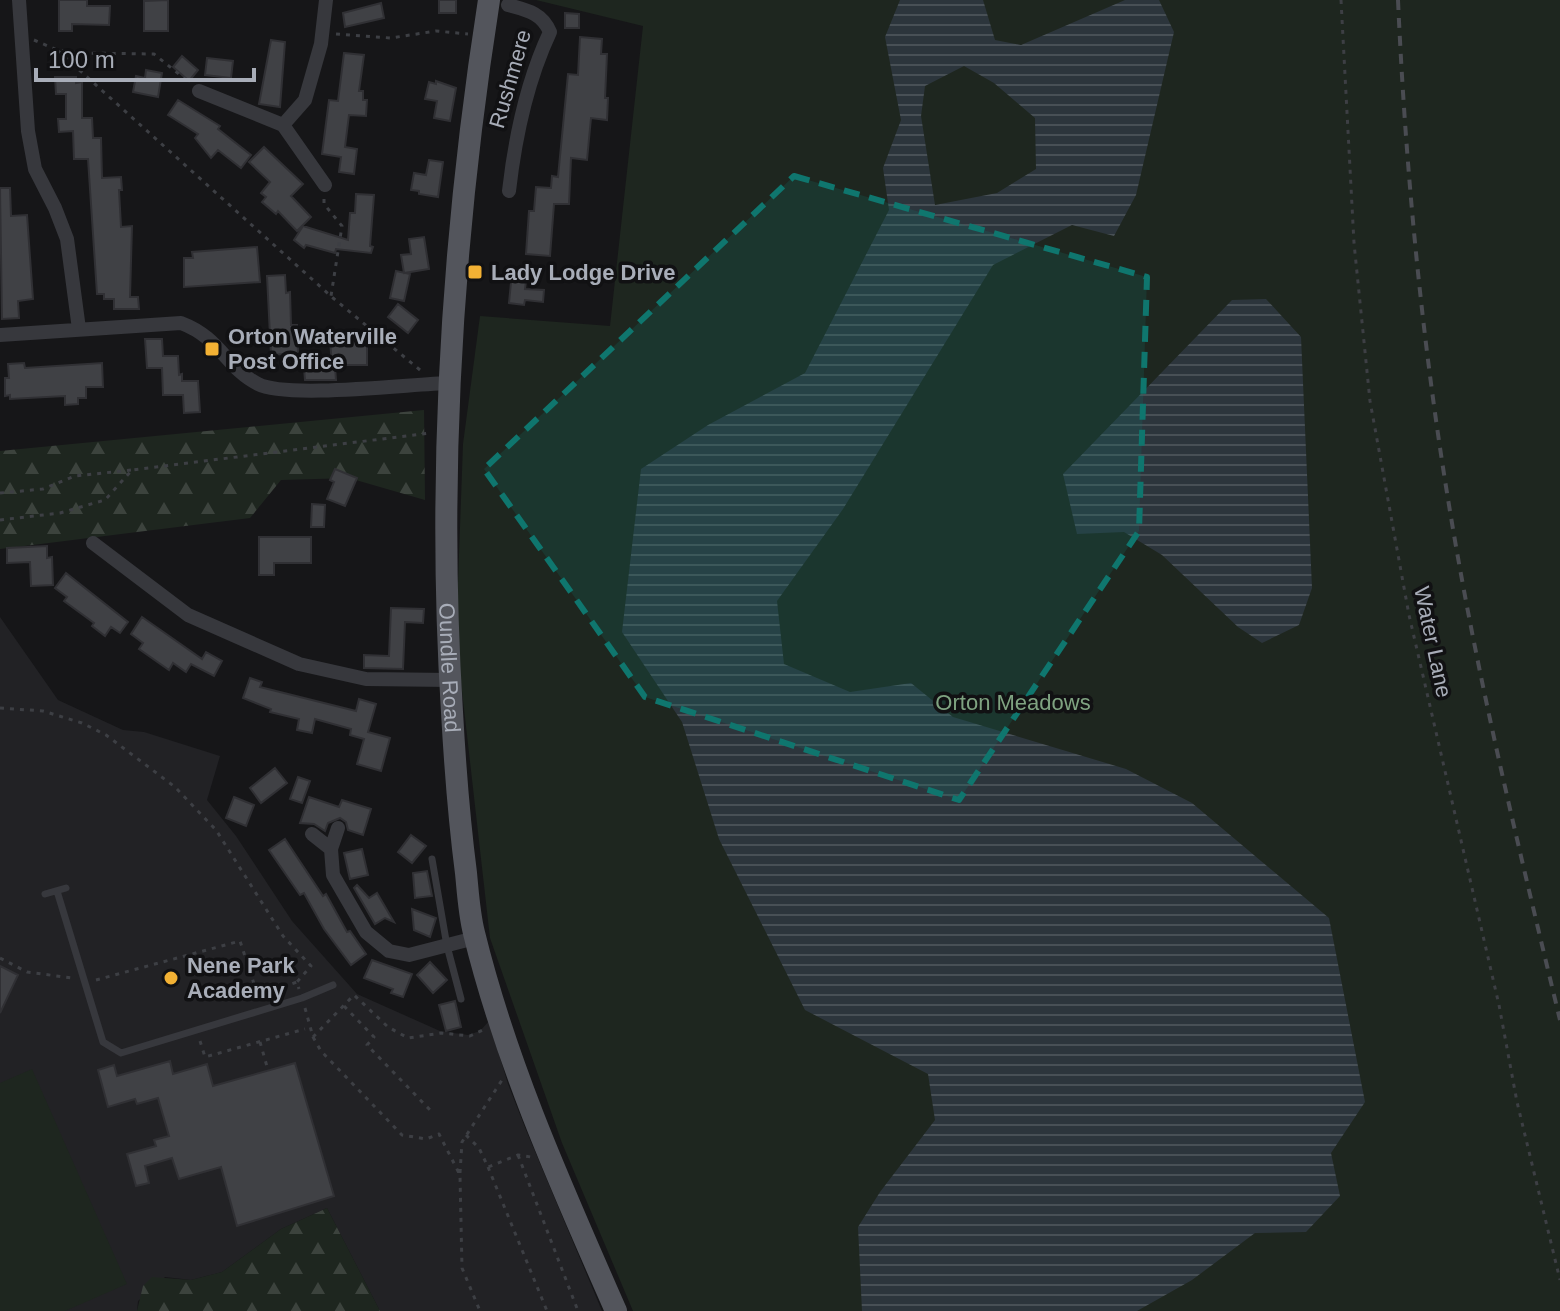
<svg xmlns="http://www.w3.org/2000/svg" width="1560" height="1311" viewBox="0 0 1560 1311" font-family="Helvetica,sans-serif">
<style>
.built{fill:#222225}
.forest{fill:url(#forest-firs)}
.green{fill:#1e261f}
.water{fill:url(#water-rules);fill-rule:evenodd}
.building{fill:#404145;stroke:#303034;stroke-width:2}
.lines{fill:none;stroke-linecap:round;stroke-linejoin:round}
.path{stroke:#3d3f44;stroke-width:3;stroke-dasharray:4 6;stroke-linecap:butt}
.lane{stroke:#37383d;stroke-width:7}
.street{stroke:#37383d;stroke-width:14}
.primary{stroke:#53555c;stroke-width:22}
.rail{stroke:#4a4c52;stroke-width:4;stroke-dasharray:10 8;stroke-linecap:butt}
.marked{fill:#0f766e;fill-opacity:0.2;stroke:#0f766e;stroke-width:6;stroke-dasharray:16 10;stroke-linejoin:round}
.poi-dot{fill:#f2b134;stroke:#111113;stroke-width:3}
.labels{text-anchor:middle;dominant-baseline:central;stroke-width:7;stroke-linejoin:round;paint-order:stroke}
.street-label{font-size:22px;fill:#a8adb8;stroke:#111113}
.poi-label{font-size:22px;font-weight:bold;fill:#a8adb8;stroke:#111113;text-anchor:start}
.park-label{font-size:22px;fill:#7fa381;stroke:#111113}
</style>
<defs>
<pattern id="forest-firs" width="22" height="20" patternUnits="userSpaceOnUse" patternTransform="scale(2)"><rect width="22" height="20" fill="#1e261f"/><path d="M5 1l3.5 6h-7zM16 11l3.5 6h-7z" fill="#3c433d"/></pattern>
<pattern id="water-rules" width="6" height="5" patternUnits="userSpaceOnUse" patternTransform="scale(2)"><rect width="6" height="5" fill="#2c353c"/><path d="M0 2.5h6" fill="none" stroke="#485056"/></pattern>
</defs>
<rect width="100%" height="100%" fill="#161618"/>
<path class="built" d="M0 617 58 700 123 730 144 732 220 756 207 800 236 836 292 921 357 994 440 1031 468 1035 480 1031 489 1021 508 1084 526 1130 602 1311H380L327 1208 281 1229 222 1272 191 1280 165 1277 138 1301 137 1311H0Z"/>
<path class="forest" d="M424 410 425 500 349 478 281 480 250 518 0 549V451Z
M327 1208 380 1311H137L143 1286 152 1277 191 1280 222 1272 281 1229Z"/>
<path class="green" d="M536 0H1560V1311H633L562 1143 490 938 456 638 463 444 480 316 610 326 643 26Z
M32 1069 127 1284 65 1311H0V1083Z"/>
<path class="water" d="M900 0H983L995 40 1021 45 1125 0H1159L1174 32 1136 195 1114 236 1072 225 993 265 843 509 777 601 784 664 850 692 911 683 953 717 1126 769 1192 803 1329 918 1365 1102 1331 1153 1340 1196 1306 1232 1255 1233 1192 1280 1137 1311H862L858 1227 880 1192 935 1120 928 1074 805 1010 719 839 682 722 622 632 641 469 708 425 805 373 889 210 883 168 901 120 885 37ZM964 66 994 83 1035 118 1036 169 997 193 935 205 921 116 925 86Z
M1266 299 1301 337 1312 588 1299 625 1262 643 1238 627 1162 555 1124 532 1077 534 1063 474 1232 300Z"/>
<path class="building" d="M59 0H87V6H110L109 25 72 24V31H59Z
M168 0V31H144V1Z
M439 0H456V13H439Z
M381 3 384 18 345 27 343 13Z
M565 13 579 14V28H565Z
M580 37 602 39 601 54H607L605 98H608L607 120 591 118 587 160 571 158 569 204H554L550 256 526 254 529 211H534L536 187 551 188 552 176 558 177 568 74 578 75Z
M271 40 285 42 280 107 259 104Z
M344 53 364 55 359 91H363V100H367L366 116 349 115 345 147 357 149 354 174 339 172 341 157 322 154 329 100 338 101Z
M182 56 198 70 189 81 173 67Z
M207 58 233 61 231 78 205 75Z
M146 70 162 73 158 97 133 92 136 76 145 78Z
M55 77H76V83L82 82V118H92L93 138H101L102 178 121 177 122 190H119L121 227 132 226 130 297H138L139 309H114V299H104V294H97L88 159H74L73 131 59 132 58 119H66V94H56Z
M436 81 456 88 450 121 434 118 437 101 425 99 429 82 436 84Z
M178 100 220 126 218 129 251 155 241 168 218 150 211 158 195 138 198 134 168 115Z
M264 147 303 184 291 196 311 217 297 231 278 211 276 214 262 202 266 197 261 193 270 182 249 162Z
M429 160 443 162 438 197 419 194V191L411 190 414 173 426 175Z
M0 188H10L11 216 27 215 33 299 18 301 19 318 2 319Z
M356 194 374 195 370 246 373 247 371 253 336 249 335 253 306 245 304 248 294 240 303 226 348 240 350 213H355Z
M424 237 429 269 404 273 401 255 411 254 409 239Z
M257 247 260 282 184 287V258H193L192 252Z
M396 271 410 274 404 301 390 298Z
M512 272 527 273 525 289 544 290 543 302 525 300 524 305 509 303Z
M285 275 286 293 290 292 291 325H297L298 353 271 355 267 276Z
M398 304 418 320 408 333 388 317Z
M145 339H162L163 356H178L179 375 182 374V381H198L200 412 184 413 183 395H163L162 368H147Z
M330 340H367V365H332Z
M24 363 25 368 102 363 103 387H86V398H78V404L65 405V396L10 399V395L5 396V378H9L8 364Z
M335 367 336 380H305L304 368Z
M335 469 357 478 345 506 327 499 334 482 330 480Z
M312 504 325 505 324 527H311Z
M259 537H311V563H274V575H259Z
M47 546V558L52 557 53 585 31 586 30 562 7 563V548Z
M66 573 128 622 120 633 111 627 105 636 92 626 94 623 64 601 67 597 55 588Z
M391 608 424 609 423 623 405 622 403 669 364 668V655L389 656Z
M142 617 202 659 206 652 222 661 214 676 191 664 186 672 173 663 169 670 139 649 143 643 131 634Z
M250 678 262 682 260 687 356 711 359 699 376 704 368 732 390 738 381 771 357 764 364 739 350 735 351 729 315 719 312 733 297 730 299 719 270 712 271 709 243 698Z
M275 768 287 783 261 803 250 788Z
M298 777 310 781 302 803 290 799Z
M234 797 254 805 246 826 226 818Z
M309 797 339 807 342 800 371 809 363 835 348 830 346 822 340 818 328 823 325 831 314 824 300 823Z
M411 835 426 846 412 863 398 852Z
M285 839 323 896 326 894 347 932 350 931 366 954 351 965 324 929 304 893 300 895 269 850Z
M362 849 368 875 350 879 344 853Z
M427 871 432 896 415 898 413 873Z
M357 885 369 898 377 893 394 922 385 918 375 924 354 888Z
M412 909 436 918 430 937 414 930Z
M372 960 412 974 403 997 391 993 393 989 364 978Z
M430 962 447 980 433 993 417 975Z
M0 966 18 975 0 1013Z
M455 1001 461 1027 446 1031 439 1005Z
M170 1061 173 1074 207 1064 213 1086 295 1063 334 1196 237 1226 221 1167 179 1179 172 1158 145 1166 149 1183 136 1186 127 1154 156 1146 154 1140 169 1136 158 1098 137 1104 135 1099 108 1107 98 1070 114 1065 117 1076Z"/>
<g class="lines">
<path class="path" d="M1341 0 1354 243 1370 401 1409 615 1499 1005 1517 1102 1560 1280
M336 34 391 38 436 31 468 34
M34 40 57 50 79 53 154 54 190 83
M57 50 333 298 420 370
M324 199V204L342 226 331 296
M0 493 43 489 75 476 132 470
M0 520 60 513 105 500 132 470 430 433
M0 708 43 711 82 723 106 735 175 787 216 830 283 936 311 966 297 982
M0 958 27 972 72 978
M96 980 240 941 256 990 263 994 297 982 299 989
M344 1006 374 1037 367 1045 431 1111
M305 1008 313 1037 354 995 388 1027 408 1038 441 1033 470 1036 483 1030
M313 1037 321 1051 402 1135 426 1139 439 1134 460 1175 462 1268 480 1311
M200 1041 205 1057 305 1029
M260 1042 268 1070
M466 1135 479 1148 488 1167 518 1155 531 1157
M518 1155 578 1311
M488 1167 547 1311
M460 1173 462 1142 502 1080"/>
<path class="lane" d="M432 859 447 946 461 999
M57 891 103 1042 121 1053 302 998 333 985
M45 894 66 888"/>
<path class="street" d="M19 0 28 131 35 169 55 208 67 239 79 329
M508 5C527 10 542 13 550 32 527 81 515 138 509 191
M199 91 283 125 325 185
M283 125 305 100 321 44 326 0
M0 335 181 323C221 338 226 368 258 384 287 399 410 384 449 383
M93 543 188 615 299 664 366 679 450 680
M338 828 331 849 333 875 366 932 389 951 409 955 475 938
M312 834 331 849"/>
<path class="primary" id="s1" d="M489 0C452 236 437 473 452 712 455 766 459 819 466 873 468 893 469 913 474 933 506 1064 562 1188 616 1311"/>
<path class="rail" d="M1398 0C1406 177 1423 354 1453 529 1481 694 1521 857 1560 1020"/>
</g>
<path class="marked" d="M794 176 1147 277 1139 531 959 800 645 697 484 469Z"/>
<g class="poi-dot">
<rect x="467" y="264" width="16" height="16" rx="4"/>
<rect x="204" y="341" width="16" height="16" rx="4"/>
<circle cx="171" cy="978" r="8"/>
</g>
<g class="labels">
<g class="street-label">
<text transform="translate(510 79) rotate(-74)">Rushmere</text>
<text transform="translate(1433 642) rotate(78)">Water Lane</text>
<text stroke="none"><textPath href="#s1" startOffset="670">Oundle Road</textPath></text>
</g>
<g class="poi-label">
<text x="491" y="272">Lady Lodge Drive</text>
<text x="228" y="336">Orton Waterville<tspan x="228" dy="25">Post Office</tspan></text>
<text x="187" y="965">Nene Park<tspan x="187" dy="25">Academy</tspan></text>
</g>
<g class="park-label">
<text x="1013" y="702">Orton Meadows</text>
</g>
</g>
<path d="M36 68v12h218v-12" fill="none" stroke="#a8adb8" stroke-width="4"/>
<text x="48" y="68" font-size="24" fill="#a8adb8" stroke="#111113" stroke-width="6" paint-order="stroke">100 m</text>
</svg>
